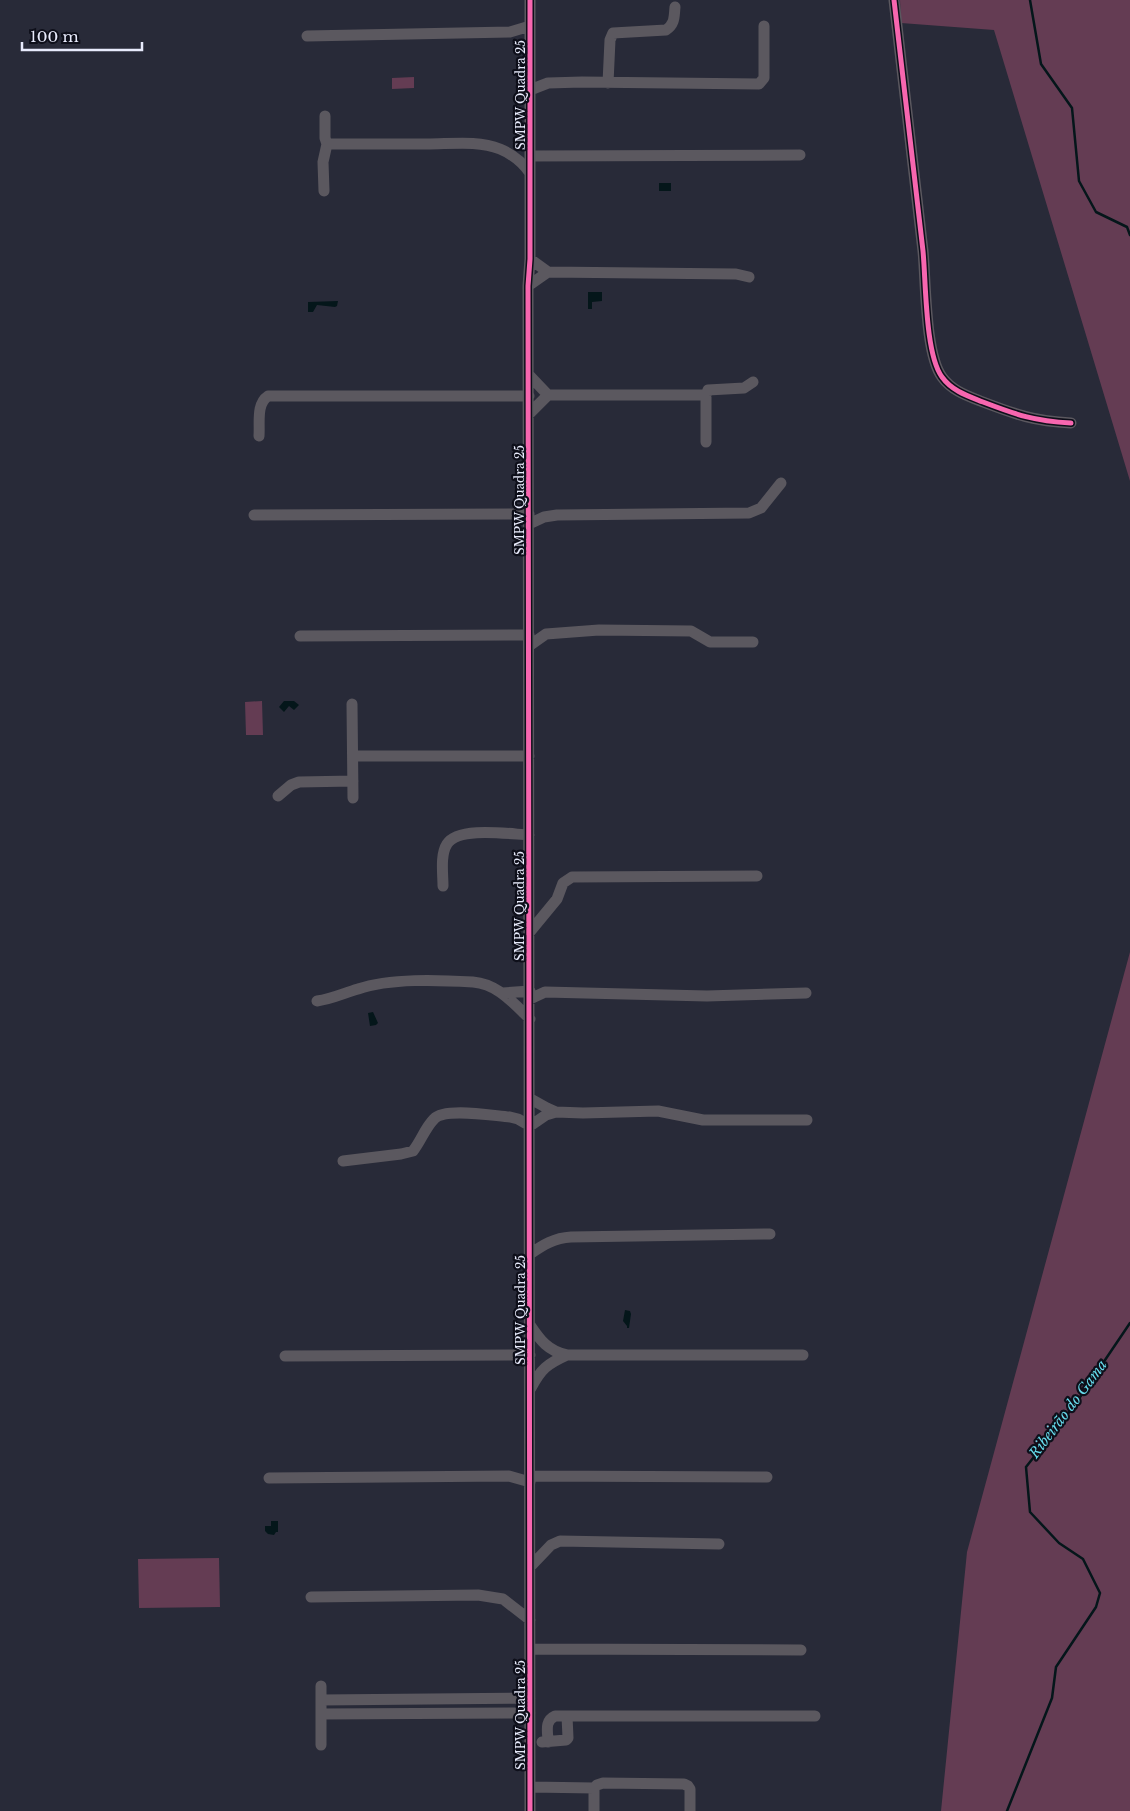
<svg xmlns="http://www.w3.org/2000/svg" width="1130" height="1811" viewBox="0 0 1130 1811" font-family="'Libre Baskerville',serif">
<style>
.green{fill:#643c53}
.water{fill:#04161a}
.lines{fill:none;stroke-linecap:round;stroke-linejoin:round}
.stream{stroke:#04161a;stroke-width:2.5}
.minor{stroke:#5b585f;stroke-width:11}
.cycleway-casing{stroke:#0e0f1a;stroke-width:8}
.cycleway{stroke:#f766af;stroke-width:5}
.labels{text-anchor:middle;dominant-baseline:central;stroke-width:4.5;stroke-linejoin:round;paint-order:stroke}
.street-label{font-size:12px;fill:#e8ebfc;stroke:#0e0f1a}
.water-label{font-size:14px;font-style:italic;fill:#66dced;stroke:#0e0f1a}
</style>
<rect width="100%" height="100%" fill="#282a38"/>
<path class="green" d="M900 0H1130V481L994 30 901 23Z
M414 77V88L392 89V78Z
M262 701 263 735H246L245 702Z
M1130 952V1811H941L967 1552Z
M219 1558 220 1607 139 1608 138 1559Z"/>
<path class="water" d="M659 183H671V191H659Z
M588 292H602V301L592 302V309H588Z
M338 301 337 306 335 307 317 305 313 312H308V302Z
M284 701H294L299 705 294 710 289 706 284 712 279 707Z
M373 1012 378 1023 376 1025 370 1026 368 1013Z
M625 1310 630 1311 631 1314 629 1328H627V1326L623 1321Z
M271 1521H278V1532H276L274 1535 268 1534 265 1531V1526H271Z"/>
<g class="lines">
<path class="stream" d="M1030 0 1041 64 1072 108 1079 181 1096 212 1127 227 1130 235
M1007 1811 1052 1698 1056 1667 1096 1607 1100 1593 1083 1559 1059 1543 1030 1512 1026 1467 1074 1406 1130 1323"/>
<path class="minor" d="M530 0V259L528 286 530 1811
M894 0C904 84 914 168 923 251 926 282 925 354 942 377 952 391 968 396 983 402 1017 415 1034 421 1071 423
M307 36 510 32 530 26
M608 83 610 40 613 33 666 30C675 24 674 17 675 7
M530 90 548 83 582 82 759 84 764 78V26
M327 144C360 144 394 144 427 144 451 144 478 140 500 149 512 154 523 163 530 173
M530 156 800 155
M324 191 323 162 327 144 325 138V116
M530 259 548 272 736 274 749 277
M528 286 548 272
M529 375 548 395
M529 414 548 395H706
M259 436C260 423 256 404 268 396H529
M706 442V395L708 390 744 388 753 382
M254 515 529 514
M529 524 544 517 557 515 749 513 761 508 781 483
M300 636 529 635
M529 646 546 634 599 630 691 631 710 642H753
M352 704 353 798
M353 756H529
M278 796 291 785 299 782 353 781
M443 886C443 874 440 855 447 844 458 826 509 834 529 835
M529 933 557 899 563 883 572 877 757 876
M503 993 530 991
M530 999 545 992 707 996 806 993
M317 1001C332 999 344 993 358 989 390 978 439 980 473 982 498 984 513 1003 530 1019
M529 1098 547 1108 556 1112 583 1113 658 1111 703 1120H807
M343 1161 401 1154 413 1151C421 1141 425 1128 434 1119 445 1107 494 1116 510 1117L518 1119 530 1126 546 1115 556 1112
M530 1254C543 1245 554 1238 571 1237L770 1234
M530 1325C540 1340 548 1351 567 1355H803
M285 1356 530 1355
M531 1388C541 1369 547 1364 567 1355
M530 1476 767 1477
M269 1478 509 1476 530 1482
M530 1567 551 1545 560 1541 719 1544
M311 1597 478 1595 503 1599 530 1620
M530 1649 801 1650
M321 1686V1745
M321 1700 530 1698
M321 1714 530 1713
M542 1742 566 1740 568 1738 567 1716
M548 1742C548 1732 544 1721 555 1716H815
M531 1787 594 1788 597 1785 603 1783 684 1784 688 1786 690 1789V1811
M594 1788V1811"/>
<defs>
<path id="cycleway" d="M530 0V259L528 286 530 1811
M894 0C904 84 914 168 923 251 926 282 925 354 942 377 952 391 968 396 983 402 1017 415 1034 421 1071 423"/>
</defs>
<use href="#cycleway" class="cycleway-casing"/>
<use href="#cycleway" class="cycleway"/>
</g>
<g class="labels">
<g class="street-label">
<text transform="translate(520 95) rotate(-90)">SMPW Quadra 25</text>
<text transform="translate(519 500) rotate(-90)">SMPW Quadra 25</text>
<text transform="translate(519 906) rotate(-90)">SMPW Quadra 25</text>
<text transform="translate(520 1310) rotate(-90)">SMPW Quadra 25</text>
<text transform="translate(520 1715) rotate(-90)">SMPW Quadra 25</text>
</g>
<g class="water-label">
<text transform="translate(1068 1409) rotate(-53)">Ribeirão do Gama</text>
</g>
</g>
<path d="M22 42v8h120v-8" fill="none" stroke="#e8ebfc" stroke-width="2.5"/>
<text x="30" y="42" font-size="15" fill="#e8ebfc" stroke="#0e0f1a" stroke-width="4" paint-order="stroke">100 m</text>
</svg>
